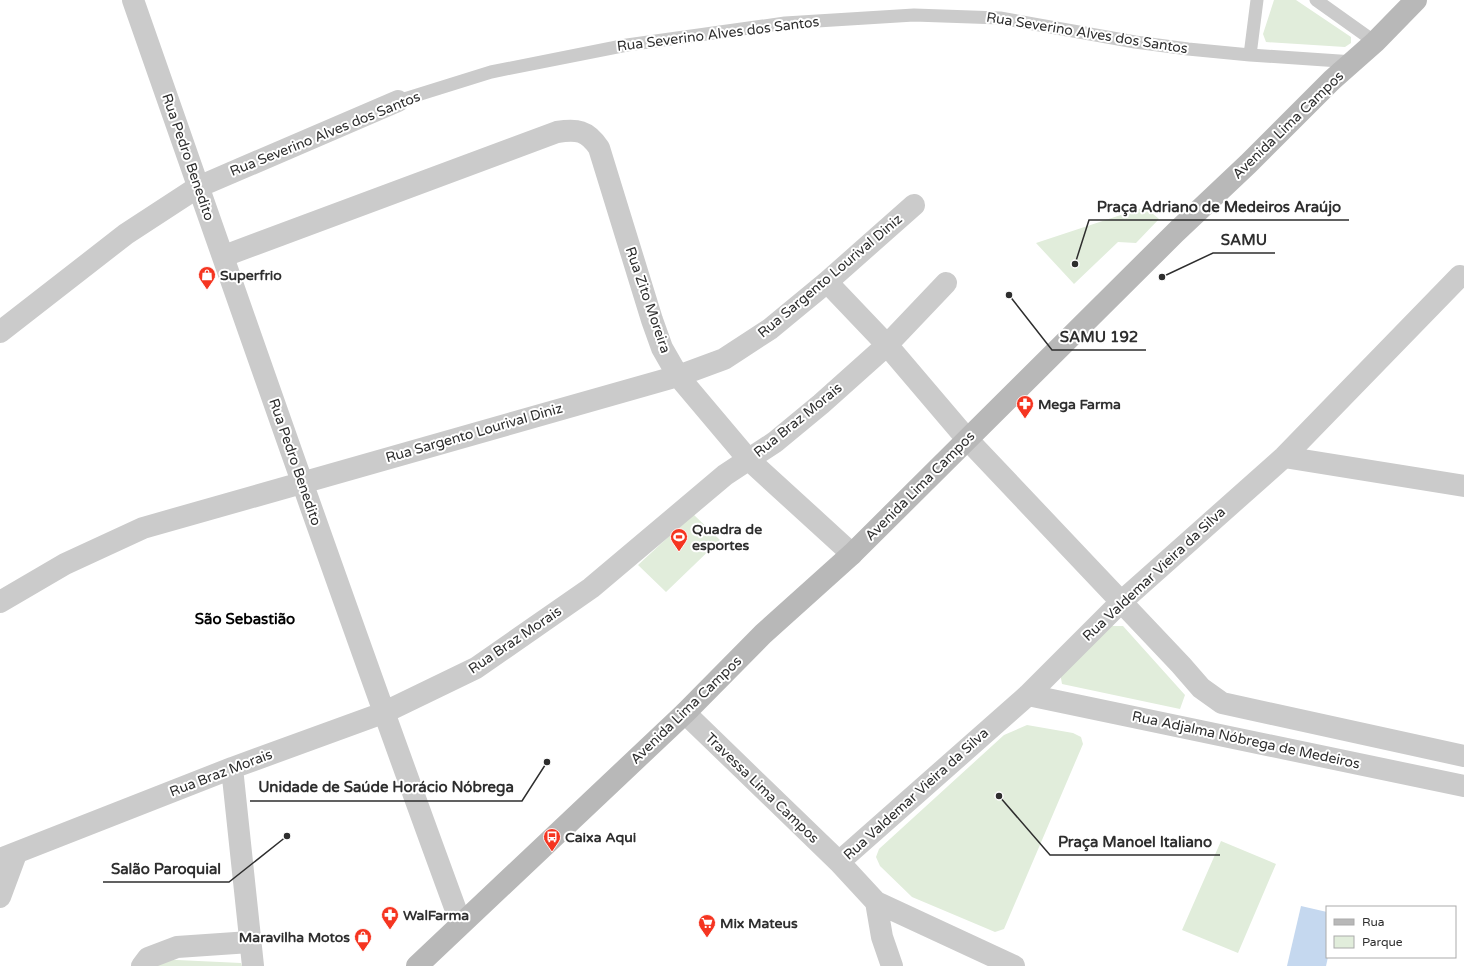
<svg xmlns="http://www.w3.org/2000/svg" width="1464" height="966" viewBox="0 0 1464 966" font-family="'Varela Round',sans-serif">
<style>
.green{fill:#e1eddb}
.water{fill:#c5d8ef}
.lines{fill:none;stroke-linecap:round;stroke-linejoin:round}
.lane{stroke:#cbcbcb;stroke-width:13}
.street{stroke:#cbcbcb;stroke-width:22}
.secondary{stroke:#b8b8b8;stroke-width:22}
.labels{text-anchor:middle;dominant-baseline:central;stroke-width:4;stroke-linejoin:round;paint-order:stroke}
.street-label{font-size:14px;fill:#2e2e2e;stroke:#fff}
.poi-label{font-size:14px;font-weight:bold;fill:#2e2e2e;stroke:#fff;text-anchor:start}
.neighbourhood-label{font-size:15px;font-weight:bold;fill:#000;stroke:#fff}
.leader{fill:none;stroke:#2e2e2e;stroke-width:1.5}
.callout-dot{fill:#2e2e2e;stroke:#fff;stroke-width:1.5}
.callout-label{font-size:15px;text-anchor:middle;font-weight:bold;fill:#2e2e2e;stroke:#fff;stroke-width:4;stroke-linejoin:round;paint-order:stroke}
</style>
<rect width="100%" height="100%" fill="#fff"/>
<path class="green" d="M1274 0H1296L1351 37V43L1345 47 1266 42 1263 34Z
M1145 207 1159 219 1136 243 1118 242 1074 284 1036 243Z
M693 514 720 540 666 592 638 565Z
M1110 626H1123L1185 695 1180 709 1062 684 1060 673Z
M1027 725 1073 733 1081 737 1083 744 1004 929 995 932 912 897 880 866 876 857 879 849 1004 735Z
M1221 841 1276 864 1238 953 1182 930Z
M156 959 241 963 242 966H151Z"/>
<path class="water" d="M1301 906 1327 912 1328 957 1326 966H1287Z"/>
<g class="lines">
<path class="lane" d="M1316 0 1375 42
M1250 55 1257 0
M398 101 491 72 627 45 785 23 914 15 1000 18 1135 42 1188 49 1250 55 1354 62"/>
<path class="street" d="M133 0C241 308 348 617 461 924
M224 256 557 132C577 129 587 130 599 148L652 320 662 348 678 376 748 459 852 554
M827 282 887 345 967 439 1181 665 1201 688 1222 703 1464 756
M0 332 126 234 198 187 398 101
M1284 457 1464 486
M0 602 65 564 143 528 678 376 724 359 770 329 827 282 914 205
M1028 695 1464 786
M685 713 839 862 876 902 1014 966
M232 768 253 966
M0 859 232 768 383 713 476 668 591 588 725 475 775 442 821 404 887 345 946 283
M839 862 1028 695 1121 602 1284 457 1460 276
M0 897 16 854
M876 902 882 937 892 966
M142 966 148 958 177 947 250 942"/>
<path class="secondary" d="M417 966 685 713 763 634 852 554 1176 232 1248 164 1332 80 1375 42 1416 0"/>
</g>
<defs>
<symbol id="shop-pin" viewBox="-11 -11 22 30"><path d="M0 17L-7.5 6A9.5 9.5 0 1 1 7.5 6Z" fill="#f53521" stroke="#fff"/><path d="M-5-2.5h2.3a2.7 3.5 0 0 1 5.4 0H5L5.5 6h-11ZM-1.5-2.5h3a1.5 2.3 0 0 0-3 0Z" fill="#fff"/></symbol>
<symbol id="pharmacy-pin" viewBox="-11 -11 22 30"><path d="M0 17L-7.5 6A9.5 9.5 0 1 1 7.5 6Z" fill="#f53521" stroke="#fff"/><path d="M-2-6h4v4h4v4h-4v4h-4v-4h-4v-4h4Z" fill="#fff"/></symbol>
<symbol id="stadium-pin" viewBox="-11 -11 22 30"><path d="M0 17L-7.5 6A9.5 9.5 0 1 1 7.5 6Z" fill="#f53521" stroke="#fff"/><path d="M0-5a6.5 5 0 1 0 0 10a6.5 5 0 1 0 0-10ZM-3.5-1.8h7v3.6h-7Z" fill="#fff"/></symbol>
<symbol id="bus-pin" viewBox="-11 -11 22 30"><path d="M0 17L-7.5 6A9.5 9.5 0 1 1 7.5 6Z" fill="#f53521" stroke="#fff"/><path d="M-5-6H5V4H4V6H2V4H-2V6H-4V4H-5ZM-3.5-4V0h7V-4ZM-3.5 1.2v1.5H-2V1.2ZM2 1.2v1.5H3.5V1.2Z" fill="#fff"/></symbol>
<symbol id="supermarket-pin" viewBox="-11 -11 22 30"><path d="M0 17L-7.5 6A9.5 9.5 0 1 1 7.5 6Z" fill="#f53521" stroke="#fff"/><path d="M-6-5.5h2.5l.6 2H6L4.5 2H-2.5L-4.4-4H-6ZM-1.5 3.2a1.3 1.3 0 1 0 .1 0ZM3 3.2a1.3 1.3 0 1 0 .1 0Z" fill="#fff"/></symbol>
</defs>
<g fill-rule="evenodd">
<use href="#shop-pin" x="197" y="265" width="20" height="27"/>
<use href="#pharmacy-pin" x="1015" y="394" width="20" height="27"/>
<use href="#stadium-pin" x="669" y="527" width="20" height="27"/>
<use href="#bus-pin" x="542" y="827" width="20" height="27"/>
<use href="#pharmacy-pin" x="380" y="905" width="20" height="27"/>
<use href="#supermarket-pin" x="697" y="913" width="20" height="27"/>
<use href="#shop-pin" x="353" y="927" width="20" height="27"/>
</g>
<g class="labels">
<g class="street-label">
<text transform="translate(1087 33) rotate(9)">Rua Severino Alves dos Santos</text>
<text transform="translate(718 34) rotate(-7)">Rua Severino Alves dos Santos</text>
<text transform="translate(1288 125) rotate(-44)">Avenida Lima Campos</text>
<text transform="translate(325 134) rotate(-22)">Rua Severino Alves dos Santos</text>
<text transform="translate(188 157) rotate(71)">Rua Pedro Benedito</text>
<text transform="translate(830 276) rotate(-40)">Rua Sargento Lourival Diniz</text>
<text transform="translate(648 300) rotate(71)">Rua Zito Moreira</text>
<text transform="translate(798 420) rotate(-39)">Rua Braz Morais</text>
<text transform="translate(474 433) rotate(-16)">Rua Sargento Lourival Diniz</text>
<text transform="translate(295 462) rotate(71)">Rua Pedro Benedito</text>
<text transform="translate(920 486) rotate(-45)">Avenida Lima Campos</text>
<text transform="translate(1154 574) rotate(-43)">Rua Valdemar Vieira da Silva</text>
<text transform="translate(515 640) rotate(-34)">Rua Braz Morais</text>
<text transform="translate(686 710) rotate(-44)">Avenida Lima Campos</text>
<text transform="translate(1246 740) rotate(12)">Rua Adjalma Nóbrega de Medeiros</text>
<text transform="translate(221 773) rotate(-21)">Rua Braz Morais</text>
<text transform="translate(762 788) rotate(44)">Travessa Lima Campos</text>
<text transform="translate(916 794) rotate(-42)">Rua Valdemar Vieira da Silva</text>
</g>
<g class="poi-label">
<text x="220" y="275">Superfrio</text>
<text x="1038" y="404">Mega Farma</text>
<text x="692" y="529">Quadra de<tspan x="692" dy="16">esportes</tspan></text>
<text x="565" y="837">Caixa Aqui</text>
<text x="403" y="915">WalFarma</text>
<text x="720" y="923">Mix Mateus</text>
<text x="350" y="937" text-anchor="end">Maravilha Motos</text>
</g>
<g class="neighbourhood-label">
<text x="245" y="619">São Sebastião</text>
</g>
</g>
<path class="leader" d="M1075 264L1089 220H1349M1162 277L1213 253H1275M1009 295L1052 350H1146M547 762L522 801H250M999 796L1050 855H1220M287 836L229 882H103"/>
<g class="callout-dot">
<circle cx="1075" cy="264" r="4"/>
<circle cx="1162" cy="277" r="4"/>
<circle cx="1009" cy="295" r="4"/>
<circle cx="547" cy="762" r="4"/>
<circle cx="999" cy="796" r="4"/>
<circle cx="287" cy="836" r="4"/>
</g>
<g class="callout-label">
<text x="1219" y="212">Praça Adriano de Medeiros Araújo</text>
<text x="1244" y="245">SAMU</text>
<text x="1099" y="342">SAMU 192</text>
<text x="386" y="792">Unidade de Saúde Horácio Nóbrega</text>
<text x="1135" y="847">Praça Manoel Italiano</text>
<text x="166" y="874">Salão Paroquial</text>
</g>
<rect x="1326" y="906" width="130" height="52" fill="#ffffff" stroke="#ababab"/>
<rect x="1334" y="919" width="20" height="6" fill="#b8b8b8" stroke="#ababab"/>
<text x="1362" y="926" font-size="12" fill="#2e2e2e">Rua</text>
<rect x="1334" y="936" width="20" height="12" fill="#e1eddb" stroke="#ababab"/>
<text x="1362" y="946" font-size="12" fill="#2e2e2e">Parque</text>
</svg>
